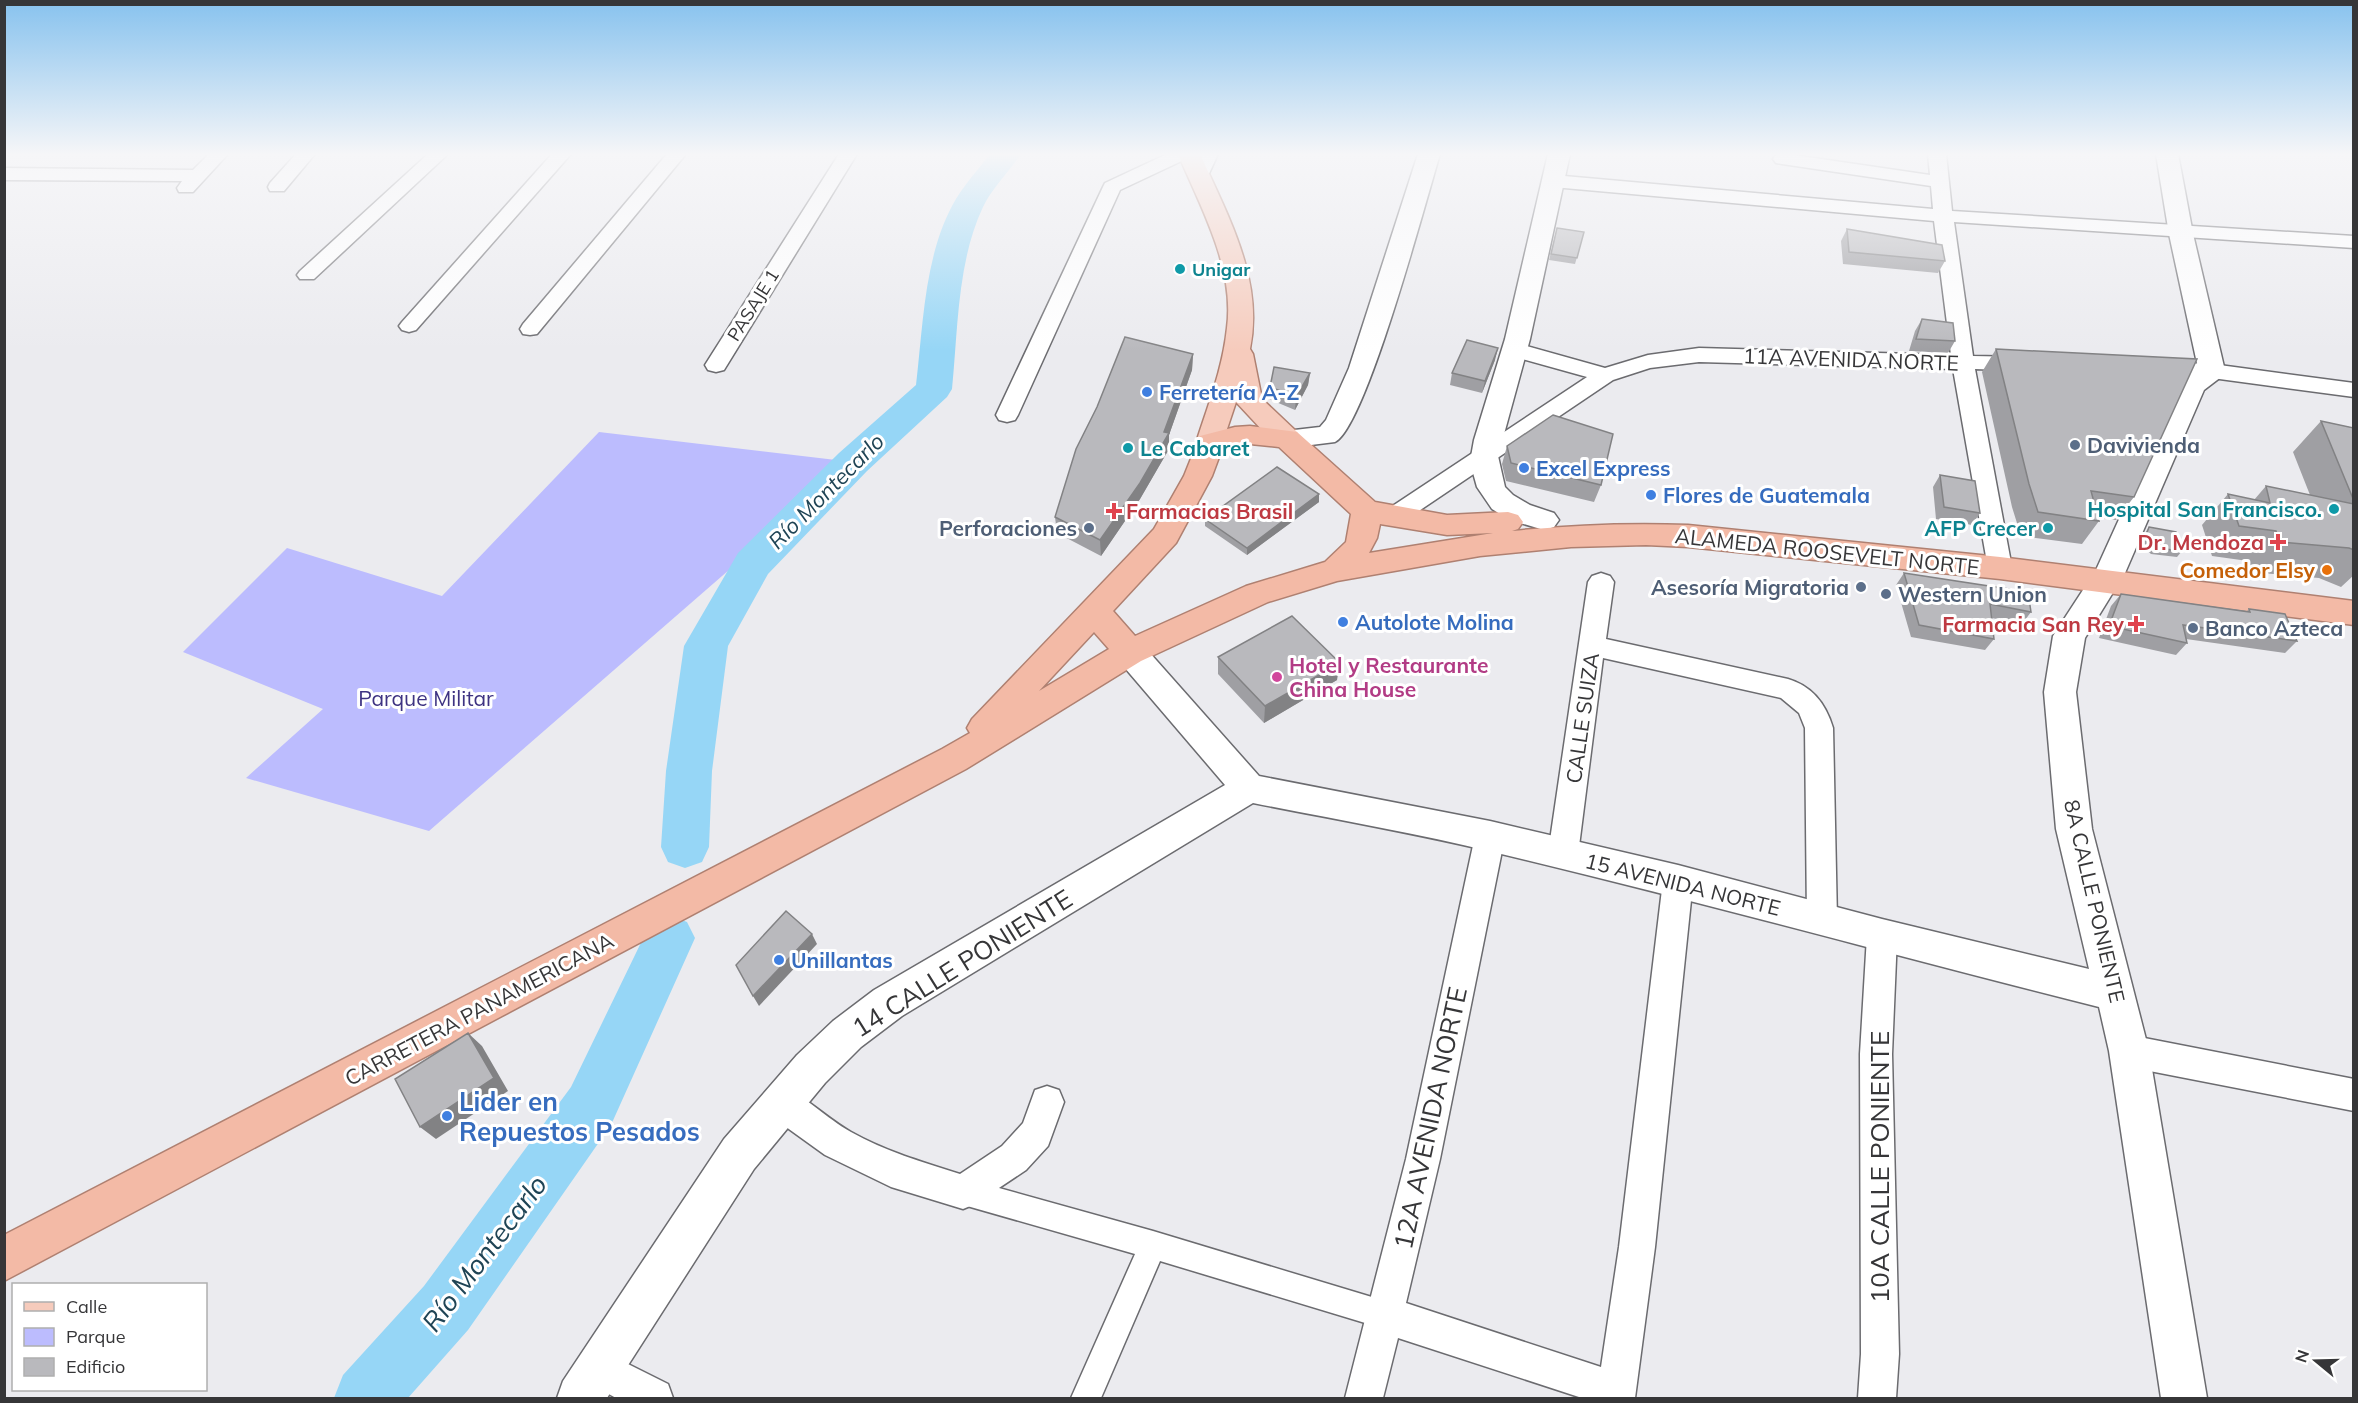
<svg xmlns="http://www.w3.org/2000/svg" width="2358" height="1403" viewBox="0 0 2358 1403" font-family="Mulish,sans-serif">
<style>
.green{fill:#bcbcfe}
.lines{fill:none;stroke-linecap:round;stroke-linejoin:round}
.river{fill:#96d6f6;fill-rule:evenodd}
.pedestrian-casing{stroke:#6b6b6f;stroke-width:3}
.minor-casing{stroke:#6b6b6f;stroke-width:3}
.tertiary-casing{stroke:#6b6b6f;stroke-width:3}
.primary-casing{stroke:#af8071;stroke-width:3}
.trunk-casing{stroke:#af8071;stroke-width:3}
.pedestrian{fill:#fff;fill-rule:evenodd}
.minor{fill:#fff;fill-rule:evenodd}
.tertiary{fill:#fff;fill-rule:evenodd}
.primary{fill:#f6cbbc;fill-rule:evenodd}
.trunk{fill:#f3baa6;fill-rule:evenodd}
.wall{fill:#9f9fa3}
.shaded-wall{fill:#828284}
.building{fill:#b9b9bd;stroke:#828284;stroke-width:1.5}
.culture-dot{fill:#0f9aa8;stroke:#fff;stroke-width:2}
.shop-dot{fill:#3f7fe0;stroke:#fff;stroke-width:2}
.service-dot{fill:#5c6f8a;stroke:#fff;stroke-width:2}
.health-dot{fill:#e0444e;stroke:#fff;stroke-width:2}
.food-dot{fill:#e8710a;stroke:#fff;stroke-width:2}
.hotel-dot{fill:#d1479c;stroke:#fff;stroke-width:2}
.labels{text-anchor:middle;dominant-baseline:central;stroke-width:6;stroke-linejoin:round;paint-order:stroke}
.far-culture-label{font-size:18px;font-weight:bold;fill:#0d838f;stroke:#fff;text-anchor:start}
.far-street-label{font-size:18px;fill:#363638;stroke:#fff}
.street-label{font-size:21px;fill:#363638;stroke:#fff}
.shop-label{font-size:21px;font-weight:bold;fill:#366cbe;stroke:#fff;text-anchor:start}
.service-label{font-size:21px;font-weight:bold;fill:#4e5e75;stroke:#fff;text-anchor:start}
.culture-label{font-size:21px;font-weight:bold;fill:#0d838f;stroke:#fff;text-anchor:end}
.health-label{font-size:21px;font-weight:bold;fill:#be3a42;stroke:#fff;text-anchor:end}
.food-label{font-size:21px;font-weight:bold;fill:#c56008;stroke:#fff;text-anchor:end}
.hotel-label{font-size:21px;font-weight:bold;fill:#b23c85;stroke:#fff;text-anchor:start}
.park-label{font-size:21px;fill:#3e3382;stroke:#fff}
.water-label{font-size:22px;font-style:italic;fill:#1f4455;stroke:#fff}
.near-street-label{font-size:26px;fill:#363638;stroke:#fff}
.near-shop-label{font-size:26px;font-weight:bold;fill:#366cbe;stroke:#fff;text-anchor:start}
.near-water-label{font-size:27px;font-style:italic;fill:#1f4455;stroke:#fff}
</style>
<rect width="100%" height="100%" fill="#ebebef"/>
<path class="green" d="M599 432 853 462 429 831 246 778 323 709 183 652 287 548 442 596Z"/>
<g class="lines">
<path class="river" d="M990 154H1021C1009 172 992 188 983 207 957 262 958 330 952 389L947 397 867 471 768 574 728 646 712 771 709 847 702 862 685 868 668 862 661 847 666 771 684 646 738 553 839 453 916 385C923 327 924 259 952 206 962 187 977 171 990 154Z
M669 915 687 922 695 938 611 1125 468 1330 408 1398H334L343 1375 424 1286 571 1087 651 922Z"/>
<defs>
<path id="pedestrian" d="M963 1178 1153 1231 1385 1301 1395 1305 1399 1315 1395 1325 1385 1329 1160 1261 1101 1398H1071L1135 1254 953 1202 949 1192 953 1182Z"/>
<path id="minor" d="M209 154H228L193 192H179L177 188 182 181 4 180V168L193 170Z
M296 154H315L284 191H270L268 187 270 183Z
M428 154H448L314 279H300L297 275 300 271Z
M552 154H571L416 330 409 332 402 330 399 326 402 322Z
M667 154H686L537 334 530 335 523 334 520 329 523 324Z
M839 154H857L724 370 716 372 708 370 705 365Z
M1167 154H1191L1188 158 1120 190 1018 415 1015 420 1007 422 999 420 996 415 1103 187 1105 183Z
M1200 154H1218L1206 180H1192L1190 176Z
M1787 154 1930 175 1928 154H1946L1952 211 2354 236V248L1954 222 1973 356 2024 357 2032 359 2035 364 2032 369 2024 371 1975 369 2012 568 2009 574 2000 577 1991 574 1988 568 1953 369 1699 362 1650 368 1613 380 1401 523 1393 525 1385 523 1381 517 1385 511 1587 377 1508 355 1505 350 1508 345 1516 343 1605 368 1648 355 1699 348 1951 355 1934 221 1553 187 1546 185 1544 181 1546 177 1553 175 1933 209 1931 186 1782 164 1776 163 1773 159 1776 155Z
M2155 362 2212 364 2354 383V397L2212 378 2147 374 2144 369 2147 364Z
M1601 573 1610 576 1614 582 1606 639 1788 679C1812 686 1826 704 1833 728L1837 920 1833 930 1822 934 1811 930 1807 920 1805 728 1799 713 1781 698 1603 658 1578 854 1573 863 1563 867 1553 863 1548 854 1588 582 1592 576Z
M1490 824 1500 827 1505 836 1440 1159 1406 1303 1601 1367 1619 1247 1663 881 1667 872 1678 868 1689 872 1693 881 1655 1247 1635 1398H1582L1398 1338 1383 1398H1345L1406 1159 1475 836 1480 827Z
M1882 922 1893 926 1897 936 1892 1054 1899 1354 1896 1398H1858L1861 1354 1860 1054 1867 936 1871 926Z
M2129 1035 2354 1079V1111L2129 1067 2117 1062 2113 1051 2117 1040Z
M780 1086C806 1096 826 1118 851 1132 885 1151 922 1162 960 1174L1002 1146 1023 1123 1035 1090 1047 1086 1059 1090 1064 1102 1048 1146 1026 1170 975 1204 963 1209 891 1187 825 1155 768 1114 763 1102 768 1090Z
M598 1349 668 1384 673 1398H616L585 1381 579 1368 585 1355Z"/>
<path id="tertiary" d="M1418 154H1440C1426 200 1366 427 1335 442L1287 448 1277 446 1273 439 1277 432 1320 427 1326 420 1349 368Z
M1548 154H1570L1530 339 1498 456 1505 487 1513 495 1530 505 1554 513 1559 520 1554 527 1544 530 1510 520 1492 509 1477 487 1470 462 1474 440 1505 339Z
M2156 154H2178L2193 234 2225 371 2221 377 2204 390 2125 573 2085 638 2076 692 2092 829 2149 1051 2207 1398H2161L2109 1051 2099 1007C1896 956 1696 900 1493 852 1414 833 1333 819 1253 803L902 1016 861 1047 825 1083 754 1169 607 1398H557L563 1381 724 1139 797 1055 833 1021 874 990 1225 785 1119 661 1114 652 1119 643 1130 640 1141 643 1259 776 1490 821 1678 865 1882 919 2089 969 2056 829 2044 692 2053 636 2096 570 2180 385 2184 379 2198 368 2169 234Z"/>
<path id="primary" d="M1178 154H1200C1228 216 1264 280 1250 349L1253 354 1262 399 1297 432 1301 439 1297 446 1287 448 1277 446 1236 402 1220 450 1210 452 1200 450 1196 443C1208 405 1223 368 1227 328 1235 268 1201 208 1178 154Z"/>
<path id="trunk" d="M1250 426 1297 432 1375 502 1447 515 1508 512 1518 515 1523 522 1518 529 1512 531C1571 525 1629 523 1688 525L2000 557 2354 601V625L2000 579 1688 547 1646 545 1571 547 1480 556 1337 581 1268 602 1141 661 966 769 4 1281V1235L942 749 970 733 967 728 972 719 1154 529 1184 476 1200 436 1235 427ZM1250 444 1279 447 1351 514 1346 542 1325 562 1246 586 1135 636 1113 611 1176 543 1212 476 1222 449ZM1380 524 1447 535 1493 533 1369 553 1377 538ZM1094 632 1109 649 1039 691Z"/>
</defs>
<use href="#pedestrian" class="pedestrian-casing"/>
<use href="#minor" class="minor-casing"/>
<use href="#tertiary" class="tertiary-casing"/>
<use href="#primary" class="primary-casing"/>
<use href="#trunk" class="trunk-casing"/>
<use href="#pedestrian" class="pedestrian"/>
<use href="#minor" class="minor"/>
<use href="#tertiary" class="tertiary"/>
<use href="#primary" class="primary"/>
<use href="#trunk" class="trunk"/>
</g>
<path class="wall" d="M1557 228 1584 232 1575 264 1549 260Z
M1847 229 1945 261 1938 273 1843 264 1841 241Z
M1922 319 1955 341 1948 353 1909 351 1915 331Z
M1996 349 2134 497 2116 520 2098 518 2099 521 2082 544 2021 536 2012 507 1982 372Z
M1193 354 1192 370 1169 435V449L1140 499 1101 556 1057 533 1055 517Z
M1495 360 1482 393 1450 385 1452 373Z
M1310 373 1308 385 1295 410 1269 399 1270 387Z
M2321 421 2354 428V575L2341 587 2319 578 2250 572 2248 561 2212 556 2202 525 2228 494 2254 500 2266 486 2310 495 2293 452Z
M1507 446 1601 485 1594 502 1506 481 1502 464Z
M1940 475 1980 513 1972 525 1936 519 1933 487Z
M1319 494V502L1247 555 1205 526V519Z
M2149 527 2182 551 2177 557 2151 554 2140 544 2145 533Z
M1904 573 2031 612 2022 624 1992 618 1994 639 1985 650 1911 637 1896 585Z
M2121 594 2247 611 2249 609 2297 641 2285 653 2186 639 2187 643 2176 655 2099 638 2111 606Z
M1218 657 1337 680 1264 723 1218 674Z"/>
<path class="shaded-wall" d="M1498 348 1495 360 1482 393 1485 381Z
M1193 354 1192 370 1169 435V449L1140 499 1101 556 1100 540 1164 432Z
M1310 373 1308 385 1295 410 1296 397Z
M1319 494V502L1247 555V548Z
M1340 663 1337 680 1264 723 1265 706Z
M812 934 817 944 759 1006 753 996Z
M468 1033 482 1046 508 1091 436 1139 420 1127Z"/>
<path class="building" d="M1557 228 1584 232 1577 258 1551 254Z
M1847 229 1942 245 1945 261 1849 252Z
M1922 319 1953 323 1955 341 1916 339Z
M1125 337 1193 354 1164 432 1169 433 1140 483 1100 540 1055 517 1076 449 1097 407Z
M1467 340 1498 348 1485 381 1452 373Z
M1996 349 2197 359 2134 497 2091 491 2099 521 2038 512 2029 484Z
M1274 367 1310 373 1296 397 1270 387Z
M1553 415 1613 434 1601 485 1511 463 1507 446Z
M2321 421 2354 428V501Z
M1277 467 1319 494 1247 548 1205 519Z
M1940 475 1975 481 1980 513 1944 507Z
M2266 486 2354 504V550L2349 548 2279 542 2276 531 2239 526 2228 494 2270 503Z
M2149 527 2176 532 2182 551 2156 548 2145 538Z
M1904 573 2028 592 2031 612 1990 604 1994 639 1919 625Z
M2121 594 2250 612 2249 609 2285 614 2297 641 2183 625 2187 643 2109 626Z
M1292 616 1340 663 1265 706 1218 657Z
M786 911 812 934 753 996 736 965Z
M468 1033 494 1078 420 1127 395 1079Z"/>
<linearGradient id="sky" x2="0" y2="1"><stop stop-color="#87c2ee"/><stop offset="0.44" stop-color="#f6f6f8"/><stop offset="1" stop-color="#f6f6f8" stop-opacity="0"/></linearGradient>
<rect width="2358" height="351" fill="url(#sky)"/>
<g class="culture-dot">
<circle cx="1180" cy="269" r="6"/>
<circle cx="1128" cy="448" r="6"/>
<circle cx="2334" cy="509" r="6"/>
<circle cx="2048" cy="528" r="6"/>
</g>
<g class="shop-dot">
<circle cx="1147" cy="392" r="6"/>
<circle cx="1524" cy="468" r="6"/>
<circle cx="1651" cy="495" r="6"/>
<circle cx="1343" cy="622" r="6"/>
<circle cx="779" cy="960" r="6"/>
<circle cx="447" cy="1116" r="6"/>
</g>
<g class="service-dot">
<circle cx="2075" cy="445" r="6"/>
<circle cx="1089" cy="528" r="6"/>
<circle cx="1861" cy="587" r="6"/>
<circle cx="1886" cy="594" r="6"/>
<circle cx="2193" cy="628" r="6"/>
</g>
<g class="health-dot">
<path d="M1111 502h6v6h6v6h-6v6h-6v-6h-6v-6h6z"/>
<path d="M2275 533h6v6h6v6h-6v6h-6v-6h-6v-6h6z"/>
<path d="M2133 615h6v6h6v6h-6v6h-6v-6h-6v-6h6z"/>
</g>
<circle class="food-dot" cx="2327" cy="570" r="6"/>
<circle class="hotel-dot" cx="1277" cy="677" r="6"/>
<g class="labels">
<g class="far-culture-label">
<text x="1192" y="269">Unigar</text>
</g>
<g class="far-street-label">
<text transform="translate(753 305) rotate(-58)">PASAJE 1</text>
</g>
<g class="street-label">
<text transform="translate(1851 359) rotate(2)">11A AVENIDA NORTE</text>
<text transform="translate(1827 551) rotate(6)">ALAMEDA ROOSEVELT NORTE</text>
<text transform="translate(1582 718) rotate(-82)">CALLE SUIZA</text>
<text transform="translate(1683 884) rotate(14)">15 AVENIDA NORTE</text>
<text transform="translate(2095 901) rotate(77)">8A CALLE PONIENTE</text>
<text transform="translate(479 1009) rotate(-28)">CARRETERA PANAMERICANA</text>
</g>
<g class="shop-label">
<text x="1159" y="392">Ferretería A-Z</text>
<text x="1536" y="468">Excel Express</text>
<text x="1663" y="495">Flores de Guatemala</text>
<text x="1355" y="622">Autolote Molina</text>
<text x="791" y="960">Unillantas</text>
</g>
<g class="service-label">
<text x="2087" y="445">Davivienda</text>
<text x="1077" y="528" text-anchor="end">Perforaciones</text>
<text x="1849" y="587" text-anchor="end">Asesoría Migratoria</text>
<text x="1898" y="594">Western Union</text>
<text x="2205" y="628">Banco Azteca</text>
</g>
<g class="culture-label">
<text x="1140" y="448" text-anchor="start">Le Cabaret</text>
<text x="2322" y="509">Hospital San Francisco.</text>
<text x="2036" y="528">AFP Crecer</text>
</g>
<g class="health-label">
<text x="1126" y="511" text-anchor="start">Farmacias Brasil</text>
<text x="2264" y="542">Dr. Mendoza</text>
<text x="2124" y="624">Farmacia San Rey</text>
</g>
<g class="food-label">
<text x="2315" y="570">Comedor Elsy</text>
</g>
<g class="hotel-label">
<text x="1289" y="665">Hotel y Restaurante<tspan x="1289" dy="24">China House</tspan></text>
</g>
<g class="park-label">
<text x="426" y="698">Parque Militar</text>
</g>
<g class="water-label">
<text transform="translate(826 491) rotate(-45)">Río Montecarlo</text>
</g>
<g class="near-street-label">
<text transform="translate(962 963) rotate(-32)">14 CALLE PONIENTE</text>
<text transform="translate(1430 1118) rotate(-78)">12A AVENIDA NORTE</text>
<text transform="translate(1879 1167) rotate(-90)">10A CALLE PONIENTE</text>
</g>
<g class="near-shop-label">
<text x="459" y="1101">Lider en<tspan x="459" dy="30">Repuestos Pesados</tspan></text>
</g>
<g class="near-water-label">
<text transform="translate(484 1253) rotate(-53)">Río Montecarlo</text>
</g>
</g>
<rect width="2358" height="1403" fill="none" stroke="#363638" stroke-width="12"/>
<rect x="12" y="1283" width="195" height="108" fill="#ffffff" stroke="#afafaf" stroke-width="1.5"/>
<rect x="24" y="1302" width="30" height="9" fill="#f6cbbc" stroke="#afafaf" stroke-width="1.5"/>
<text x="66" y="1313" font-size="18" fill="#363638">Calle</text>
<rect x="24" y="1328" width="30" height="18" fill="#bcbcfe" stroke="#afafaf" stroke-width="1.5"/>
<text x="66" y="1343" font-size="18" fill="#363638">Parque</text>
<rect x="24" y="1358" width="30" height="18" fill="#b9b9bd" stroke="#afafaf" stroke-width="1.5"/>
<text x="66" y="1373" font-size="18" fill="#363638">Edificio</text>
<g transform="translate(2316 1361) rotate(289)" stroke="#ffffff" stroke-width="4.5" paint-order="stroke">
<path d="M0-4.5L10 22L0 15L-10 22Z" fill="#363638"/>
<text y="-9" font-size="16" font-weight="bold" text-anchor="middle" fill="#363638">N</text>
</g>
</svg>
